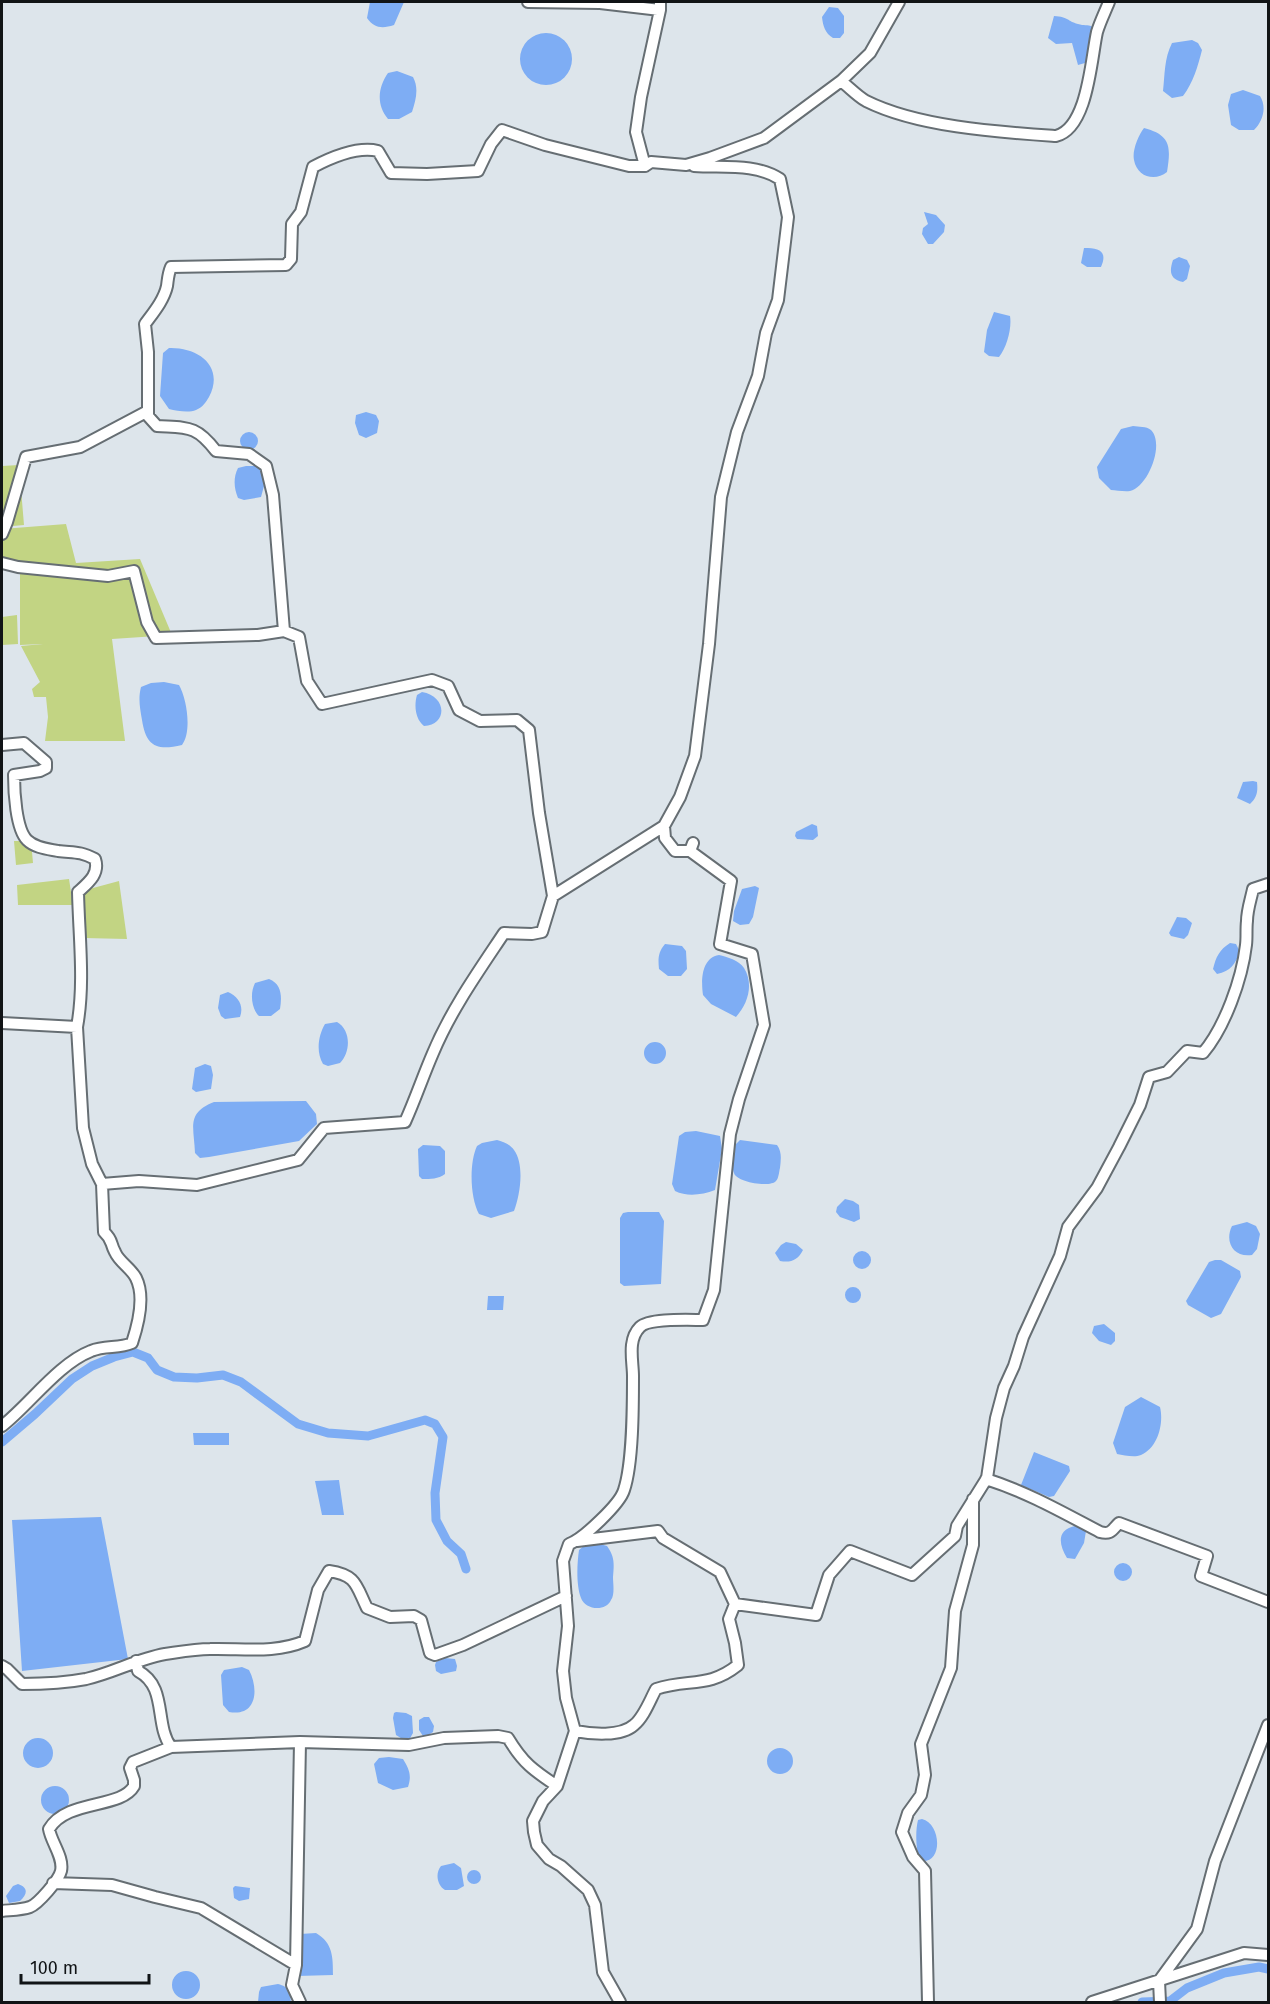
<svg xmlns="http://www.w3.org/2000/svg" width="1270" height="2004" viewBox="0 0 1270 2004" font-family="'Fira Sans',sans-serif">
<style>
.green{fill:#c2d483}
.water{fill:#7eadf4}
.lines{fill:none;stroke-linecap:round;stroke-linejoin:round}
.canal{stroke:#7eadf4;stroke-width:9}
.minor-casing{stroke:#666e73;stroke-width:14}
.minor{stroke:#fff;stroke-width:10}
</style>
<rect width="100%" height="100%" fill="#dde5eb"/>
<path class="green" d="M19 465 24 525 2 527V466Z
M66 524 76 563 140 559 172 635 112 639 125 741H45L48 717 46 697H34L32 689 40 682 21 646 43 644 20 645V568L2 567V529Z
M17 615 18 644 2 645V617Z
M14 841H31L33 863 16 865Z
M69 879 73 905H18L17 885Z
M119 881 127 939 84 938 82 891Z"/>
<path class="water" d="M370 2H404L394 25C382 29 374 28 367 18Z
M829 7 838 8 844 16V33L840 38H833C825 33 823 26 822 17Z
M1054 16C1069 17 1067 21 1078 24 1084 26 1087 24 1093 27V36L1085 63 1078 65 1072 43 1056 44 1048 38Z
M520 59a26 26 0 1 1 52 0a26 26 0 1 1-52 0Z
M1192 40 1198 43 1202 50C1198 66 1193 83 1183 96L1172 98 1163 91C1165 74 1164 59 1172 43Z
M397 71 413 77C419 88 416 100 412 112L399 119H388C376 105 378 87 388 73Z
M1243 90 1260 96C1267 107 1263 121 1254 130H1239L1231 125 1228 105 1231 94Z
M1144 128C1171 135 1171 147 1167 172 1155 182 1137 177 1134 160 1132 151 1138 136 1144 128Z
M924 212 936 215 945 225 944 232 933 244H928L922 234 923 228 928 224Z
M1084 248C1099 248 1108 251 1101 267H1087L1081 263Z
M1179 257 1187 260 1190 266 1187 279 1183 282C1170 279 1169 272 1173 260Z
M994 312 1010 316C1012 328 1007 347 999 357L989 356 984 352 987 330Z
M169 348C198 347 225 366 209 397 206 402 203 407 196 410 189 413 177 411 169 409L160 396 163 353Z
M366 412 376 415 379 421 377 433 366 438 359 435 355 423 356 415Z
M1133 426C1139 427 1146 426 1151 430 1165 444 1148 487 1130 491 1124 492 1116 490 1111 490L1099 478 1097 467 1121 429Z
M240 441a9 9 0 1 1 18 0a9 9 0 1 1-18 0Z
M246 466H256L261 469 264 486 261 497 244 500 238 498C234 488 233 478 238 468Z
M164 682 179 685C187 699 192 732 182 745 156 751 146 746 142 720 140 708 138 699 141 687L151 683Z
M422 692C447 696 448 725 424 726 415 719 414 705 417 695Z
M1253 781 1257 782C1258 792 1257 797 1250 804L1237 798 1243 782Z
M812 824 817 826 818 836 813 840 797 839 795 836 796 832Z
M755 886 759 888 753 917 749 924 740 925 733 921 734 911 742 889Z
M1177 917 1186 918 1192 923 1188 935 1184 939 1171 936 1169 933Z
M1230 943 1236 944 1240 952C1235 964 1231 971 1217 974L1213 969C1216 957 1219 950 1230 943Z
M665 944 682 946 686 951 687 969 681 976H668L659 969C658 959 658 952 665 944Z
M719 955C727 957 739 960 744 968 754 984 748 1004 736 1017L711 1004 703 995C701 981 701 958 719 955Z
M269 979C282 984 282 997 280 1009L271 1016H259C251 1008 250 993 255 983Z
M228 992C239 997 244 1006 240 1017L225 1019 221 1016 218 1008 220 995Z
M337 1022C351 1030 351 1052 340 1063L328 1066 323 1064C316 1052 318 1036 325 1024Z
M644 1053a11 11 0 1 1 22 0a11 11 0 1 1-22 0Z
M205 1064 211 1066 213 1075 211 1089 196 1092 192 1089 195 1068Z
M306 1101 316 1114 317 1124 299 1141 209 1157 200 1158 195 1153C194 1127 186 1113 214 1102Z
M696 1131 720 1136 722 1149 715 1190C702 1195 687 1197 675 1191L672 1184 679 1136 685 1132Z
M497 1140C503 1142 510 1144 514 1150 525 1165 520 1195 514 1211L491 1218 479 1214C470 1197 469 1163 477 1146L482 1143Z
M740 1140 777 1145C782 1152 781 1159 780 1168 779 1171 779 1178 776 1181 770 1188 736 1182 734 1173 731 1165 734 1154 735 1145Z
M423 1145 440 1146 445 1151V1174C438 1179 431 1179 422 1179L419 1176 418 1149Z
M845 1199 853 1201 859 1205 860 1219 854 1222 840 1217 836 1212 837 1207Z
M628 1212H659L664 1221 661 1284 624 1286 620 1283V1218L623 1213Z
M1247 1222 1256 1226 1260 1234 1257 1249 1252 1255C1234 1258 1224 1242 1232 1226Z
M786 1242 796 1244 803 1250C798 1260 791 1263 780 1261L775 1253 781 1245Z
M853 1260a9 9 0 1 1 18 0a9 9 0 1 1-18 0Z
M1215 1260H1221L1240 1271 1241 1277 1221 1314 1211 1318 1188 1305 1186 1301 1209 1262Z
M845 1295a8 8 0 1 1 16 0a8 8 0 1 1-16 0Z
M488 1296H504L503 1310H487Z
M1104 1324 1115 1333V1341L1111 1345 1099 1341 1092 1333 1094 1326Z
M1141 1397 1160 1407C1164 1423 1158 1448 1141 1455 1134 1458 1124 1455 1117 1454L1113 1443 1125 1407Z
M193 1433H229V1445H194Z
M1034 1452 1069 1466 1070 1471 1054 1496 1049 1497 1021 1485Z
M339 1480 344 1515H322L315 1481Z
M101 1517 128 1659 22 1671 12 1520Z
M1075 1526 1086 1531 1084 1543 1075 1559 1067 1558C1059 1545 1056 1530 1075 1526Z
M593 1542 607 1546C615 1557 614 1564 613 1577 613 1584 615 1594 611 1600 606 1612 585 1610 581 1598 576 1585 577 1564 579 1550L586 1544Z
M1114 1572a9 9 0 1 1 18 0a9 9 0 1 1-18 0Z
M445 1658 455 1659 457 1666 456 1671 441 1674 436 1671 435 1665 436 1662Z
M242 1667 249 1670C259 1689 257 1717 229 1712L223 1705 221 1675 224 1670Z
M396 1712 406 1713 412 1716 413 1733 409 1740H404L396 1735 393 1718 394 1713Z
M424 1717H429L434 1726 433 1732 425 1737 423 1736 419 1730V1720Z
M23 1753a15 15 0 1 1 30 0a15 15 0 1 1-30 0Z
M767 1761a13 13 0 1 1 26 0a13 13 0 1 1-26 0Z
M389 1757 403 1759C409 1769 412 1775 408 1787L393 1790 378 1783 374 1764 379 1758Z
M41 1800a14 14 0 1 1 28 0a14 14 0 1 1-28 0Z
M922 1819C941 1823 944 1865 920 1861 916 1850 915 1832 918 1820Z
M454 1863 461 1868 464 1886 457 1890H445C437 1885 435 1873 441 1866Z
M467 1877a7 7 0 1 1 14 0a7 7 0 1 1-14 0Z
M18 1884C28 1887 28 1894 20 1901L9 1903 6 1896 13 1886Z
M235 1886 250 1888 249 1899 239 1901 234 1898 233 1888Z
M316 1933C333 1943 333 1957 333 1975L297 1976 300 1934Z
M172 1985a14 14 0 1 1 28 0a14 14 0 1 1-28 0Z
M278 1984C289 1987 290 1991 291 2002H258L259 1992 261 1987Z"/>
<g class="lines">
<path class="canal" d="M2 1442 35 1414 72 1379 92 1366 114 1357 133 1352 148 1358 157 1370 174 1377 197 1378 223 1375 241 1382 298 1424 328 1433 368 1436 425 1420 435 1424 443 1437 435 1493 436 1520 447 1541 461 1554 466 1569
M1142 2002 1170 2001 1187 1988 1224 1973 1259 1967 1268 1969"/>
<defs>
<path id="minor" d="M528 2 600 3 660 10
M841 81C849 87 857 96 866 101 918 127 998 132 1056 136 1088 128 1091 59 1097 32 1100 22 1105 12 1109 2
M645 166 636 132 641 97 660 10V2
M2 534 7 522 26 457 80 447 148 411
M2 563 18 567 108 576 134 571 147 622 156 638 258 635 284 631 273 495 266 466 249 454 216 451C196 425 188 428 157 426L148 416V352L145 324C153 313 164 300 167 286 168 279 168 274 171 267L286 265 291 259 292 224 301 212 313 167C332 157 357 146 378 151L391 173 427 174 478 171 491 144 502 130 545 145 629 166H645L651 162 686 165 710 158 764 138 841 81 870 53 899 2
M284 631 299 637 307 681 322 704 432 680 448 686 459 710 480 721 517 720 529 730 539 813 553 896
M2 745 24 743 46 762V768L40 771 14 775C14 792 16 829 27 840 35 848 48 849 58 851 75 853 79 851 95 859 100 874 88 883 78 892 79 937 85 983 77 1027L83 1128 92 1164 102 1184 104 1232C113 1240 110 1243 115 1252 119 1262 131 1268 136 1278 145 1296 138 1325 132 1343 119 1349 105 1345 91 1351 58 1364 30 1404 2 1426
M664 826 665 838 675 851H690L693 843
M2 1023 77 1027
M102 1184 139 1181 197 1185 298 1160 324 1128 405 1122C415 1100 423 1076 433 1053 451 1010 478 972 504 933L532 934 542 932 553 896 664 826 680 797 695 756 709 644 721 497 737 432 758 376 766 333 778 300 788 217 780 179C755 163 723 168 694 166
M986 1479C1027 1492 1062 1512 1100 1532 1111 1535 1112 1530 1119 1523L1207 1556 1201 1576 1268 1602
M577 1541 658 1531 663 1538 720 1572 735 1604
M136 1661 138 1671C168 1687 154 1724 171 1747L300 1742 409 1745 444 1738 498 1736 508 1738C523 1763 533 1770 557 1786
M2 1666 7 1669 22 1684C44 1684 65 1683 86 1679 113 1673 137 1659 165 1654 179 1652 195 1649 210 1649 242 1648 275 1654 305 1641L318 1590 329 1571C357 1575 356 1586 367 1608L390 1617 414 1616 421 1620 430 1653 435 1655 463 1645 566 1596
M575 1731C591 1734 621 1737 634 1725 644 1717 650 1700 656 1689 688 1678 708 1689 738 1665L735 1643 729 1619 735 1604 816 1615 829 1575 850 1551 912 1575 955 1536 957 1526 987 1478 996 1418 1004 1388 1014 1366 1023 1337 1060 1256 1068 1227 1097 1188 1119 1147 1140 1105 1149 1077 1167 1072 1187 1051 1203 1053C1225 1027 1242 979 1246 945 1247 937 1246 929 1247 921 1247 910 1251 899 1253 889L1268 884
M53 1883 112 1885 155 1897 201 1908 296 1965 292 1985 300 2002
M2 1911C11 1910 21 1910 30 1907 38 1904 59 1880 61 1871 64 1857 51 1842 49 1829 67 1799 121 1809 134 1786V1780L130 1768 133 1762 171 1747
M296 1965 300 1742
M620 2002 603 1972 595 1905 588 1890 561 1866 549 1859 537 1845 534 1832 533 1821 543 1801 557 1786 575 1731 566 1698 563 1671 568 1626 563 1561 569 1544C583 1539 620 1504 624 1490 633 1463 633 1406 633 1376 633 1361 627 1340 640 1327 649 1318 689 1320 703 1320L714 1290 730 1134 739 1099 764 1025 752 954 720 944 731 881 690 851
M928 2002 925 1871 913 1857 902 1832 908 1813 921 1795 925 1775 921 1744 951 1668 955 1611 973 1545V1499
M1092 2002 1244 1953 1268 1955
M1160 2002 1159 1981 1197 1929 1215 1861 1268 1725"/>
</defs>
<use href="#minor" class="minor-casing"/>
<use href="#minor" class="minor"/>
</g>
<rect width="1270" height="2004" fill="none" stroke="#111416" stroke-width="6"/>
<path d="M21 1974v9h128v-9" fill="none" stroke="#111416" stroke-width="3"/>
<text x="30" y="1974" font-size="18" fill="#111416" stroke="#dde5eb" stroke-width="4.5" paint-order="stroke">100 m</text>
</svg>
